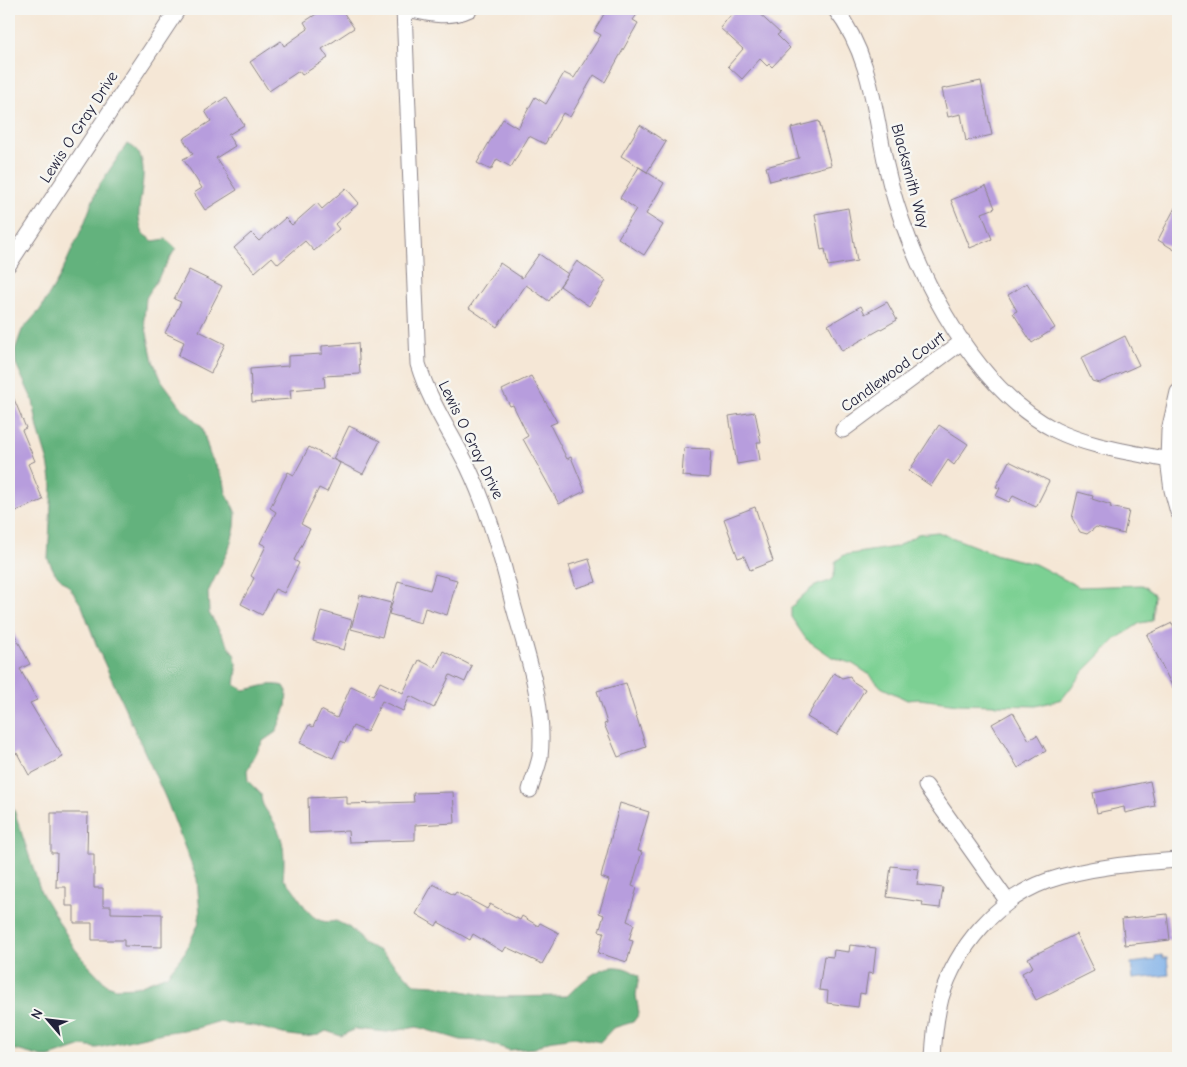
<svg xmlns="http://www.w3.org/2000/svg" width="1187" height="1067" viewBox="0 0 1187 1067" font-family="'Comic Neue',sans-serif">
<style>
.green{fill:#7bd093;stroke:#4e7967}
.forest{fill:#64b27d;stroke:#436a5c}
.water{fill:#7aade7;stroke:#4e6891}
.building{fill:#b79ddd}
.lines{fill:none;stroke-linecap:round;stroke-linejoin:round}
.street-casing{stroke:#8c8488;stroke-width:17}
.street{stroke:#fff;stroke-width:15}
.labels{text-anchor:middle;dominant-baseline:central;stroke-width:5;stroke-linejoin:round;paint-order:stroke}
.street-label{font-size:16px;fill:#22223b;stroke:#f6f6f2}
</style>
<rect width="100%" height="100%" fill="#f6f6f2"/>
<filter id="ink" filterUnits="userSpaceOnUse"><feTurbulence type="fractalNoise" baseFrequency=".02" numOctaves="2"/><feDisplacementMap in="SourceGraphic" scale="10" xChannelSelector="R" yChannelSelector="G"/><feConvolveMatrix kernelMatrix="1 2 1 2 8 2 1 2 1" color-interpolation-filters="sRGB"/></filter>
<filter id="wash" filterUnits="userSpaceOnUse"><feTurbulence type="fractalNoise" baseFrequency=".0096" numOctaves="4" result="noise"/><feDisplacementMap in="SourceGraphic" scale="20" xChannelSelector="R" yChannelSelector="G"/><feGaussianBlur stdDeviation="1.12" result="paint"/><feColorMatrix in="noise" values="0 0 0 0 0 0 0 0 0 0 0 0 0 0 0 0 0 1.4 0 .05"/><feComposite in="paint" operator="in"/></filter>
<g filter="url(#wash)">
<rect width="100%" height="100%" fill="#f5e7d6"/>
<path class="green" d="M938 532 998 555 1035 564 1079 587 1142 585 1154 594 1152 621 1140 623 1116 639 1083 672 1062 699 1036 706 958 704 919 699 907 700 881 687 870 675 853 664 832 657 806 639 791 617V608C797 601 804 594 812 588 826 579 836 587 835 562L844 555 896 547 918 534Z"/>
<path class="forest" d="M127 144C153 153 140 191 139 211 138 219 141 227 143 234L153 241 166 239 176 248 146 298 144 319 153 361 162 381 182 408 202 427 210 455 224 480 226 493 236 513 235 527 229 549 208 592 209 613 235 656 237 669 235 685 244 690C260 688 266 682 284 686L287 691 286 707 276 732 263 741 247 770 248 781 261 794C261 806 266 809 272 819 285 838 285 857 283 879 302 891 305 928 336 921L350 928 363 943 380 951 415 984 434 985 492 997 567 996C588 976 611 954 639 976L636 995 639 1014 633 1022 613 1028 600 1042 574 1037 548 1041 535 1048 509 1050 482 1041 461 1040 417 1027 387 1032 355 1029 341 1036 326 1031 319 1035 304 1037 283 1034 255 1026 217 1022 197 1028 162 1033 97 1048 82 1046 49 1057H42L9 1048V795L41 892 75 949 88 965 107 985 116 988 136 987 167 975 185 952 198 925 200 914 197 879 166 799 98 649 82 606 70 588 55 573 48 559 52 485 48 462 38 429 33 401 16 364 15 350 22 330 40 310 58 280 84 224 98 187Z"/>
<path class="water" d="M1162 955 1163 958H1167L1169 975 1133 979 1131 963 1155 960V956Z"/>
<g id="blocks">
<path class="building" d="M324 9H341L354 28 322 49 328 58 302 75 299 71 269 91 250 62 281 41 284 46 308 29 304 22Z
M607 9H641L633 20 638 23 605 82 594 75 570 117 563 113 545 144 529 136 511 167 497 159 491 170 477 163 503 119 518 128 535 97 546 104 564 73 574 78 601 35 594 31Z
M736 9H754L780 33 777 35 790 48 772 67 769 64 767 66 760 59 742 79 728 66 743 49 720 28Z
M981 81 992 135 966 141 961 114 948 117 942 89Z
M226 97 244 125 228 135 235 146 216 158 237 190 205 210 194 193 202 188 183 159 193 154 183 139 211 121 205 111Z
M819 121 831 165 770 181 766 167 799 158 791 128Z
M640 125 666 142 647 172 621 156Z
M639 167 664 183 646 214 663 225 644 255 618 238 636 209 620 198Z
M986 186 995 208 982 213 992 239 970 248 951 200Z
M346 188 359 203 335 224 339 229 314 251 305 241 278 264 272 257 255 272 234 248 251 233 259 241 285 218 292 225 317 203 322 209Z
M1178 202V252L1158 240Z
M848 208 857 261 828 266 825 249 821 250 815 214Z
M539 254 568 274 549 301 526 285 497 327 469 308 500 263 522 278Z
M577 261 606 281 589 306 560 286Z
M189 270 222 286 199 331 225 344 211 373 178 356 184 342 165 333 181 302 174 299Z
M1027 283 1055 328 1032 343 1013 313 1017 311 1008 295Z
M887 302 897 320 842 351 828 325 861 306 865 314Z
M1125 336 1139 365 1099 383 1092 381 1081 358Z
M358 343 360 374 324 376 325 387 290 390 291 399 252 402 250 369 288 366V356L322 354V346Z
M531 376 557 422 550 425 567 459 571 457 585 491 559 504 523 439 528 436 513 405 510 406 502 390Z
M9 387 26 428 22 430 35 461 28 464 43 500 9 514Z
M755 412 761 442H757L760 460 737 464 729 416Z
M939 425 968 444 954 465 948 460 931 486 909 471Z
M349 426 380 441 363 474 333 459Z
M309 447 340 463 327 492 319 488 301 524 310 529 294 560 299 563 284 593 275 589 262 615 241 604 254 578 251 576 266 546 260 543 276 512 270 508 288 472 294 475Z
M684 448 711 449 709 478 682 476Z
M1009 461 1049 481 1036 507 1013 496 1009 502 996 496 1000 488 996 487Z
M1078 492 1093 496 1092 499 1111 505 1110 507 1129 511 1124 534 1096 527 1087 534 1080 532 1072 518Z
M755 507 773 561 750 570 744 556 738 558 724 519Z
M589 559 596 582 576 588 569 565Z
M435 574 457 580 447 615 425 608 421 623 389 614 398 581 430 590Z
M360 595 391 603 382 637 351 629Z
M321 611 352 620 344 650 313 641Z
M1172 623 1178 636V698L1147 635Z
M9 624 30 664 20 669 37 700 30 703 63 757 29 775 17 753 9 758Z
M443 651 472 666 465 682 450 675 434 708 410 696 403 711 382 701 367 732 353 726 345 743 341 741 333 758 300 743 309 725 313 727 321 710 337 718 351 686 373 696 380 682 403 693 419 660 435 668Z
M834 673 842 678 850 676 852 681 865 689 837 735 807 717Z
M626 683 646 747 618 757 604 724 607 723 597 691Z
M1013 712 1029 740 1037 735 1046 751 1018 768 992 724Z
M1150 781 1155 806 1125 813 1124 807 1097 813 1093 793Z
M453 792 455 823 415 825V840L349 842 348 831 309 833 308 798 347 796V804L414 802 413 793Z
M620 803 649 812 638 851 642 852 632 886 637 888 627 921 634 924 629 940 633 941 627 962 598 953 604 932 599 931 604 915 599 913 609 880 601 877Z
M51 813H88L87 854H94V888H103V906H111V913L162 914V947L124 946V940H92V923H74V906H66V887H56L57 853H51Z
M891 866 919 869 917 885 943 888 940 908 922 906 923 902 887 897Z
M433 884 454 895 456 892 487 909 490 904 520 920 522 916 538 926 540 923 559 933 542 964 506 947 503 952 473 934 470 940 438 922 436 926 416 914Z
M1167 914 1170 940 1125 945 1122 919Z
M1076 934 1094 971 1036 1000 1022 973 1033 967 1028 958Z
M850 945 876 948 873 974 868 973 865 994 860 993 858 1007 827 1003 828 991 819 990 824 956 833 957 834 950 849 952Z"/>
</g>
</g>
<g filter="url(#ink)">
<use href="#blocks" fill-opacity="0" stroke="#8c8488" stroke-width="1"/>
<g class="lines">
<defs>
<path id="street" d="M404 9 418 364C430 403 450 431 468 467 489 511 502 557 513 604 526 652 546 705 540 757 538 767 533 779 530 790
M408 9C430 14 449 19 470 9
M835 9C871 55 874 110 886 165 906 257 968 385 1055 430 1089 447 1131 452 1168 460L1169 431 1178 392
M9 264 178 9
M843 430 963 341
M1168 460 1172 490 1178 512
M926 786 1008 902
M933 1058C934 1038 936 1017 941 998 956 948 997 899 1047 881 1088 867 1136 863 1178 860"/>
</defs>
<use href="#street" class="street-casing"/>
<use href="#street" class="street"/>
</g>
</g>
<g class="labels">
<g class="street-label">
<text transform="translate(79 127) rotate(-57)">Lewis O Gray Drive</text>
<text transform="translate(910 176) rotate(75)">Blacksmith Way</text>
<text transform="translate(893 372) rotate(-36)">Candlewood Court</text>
<text transform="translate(471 440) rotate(64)">Lewis O Gray Drive</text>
</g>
</g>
<rect width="1187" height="1067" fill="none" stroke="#f6f6f2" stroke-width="30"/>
<g transform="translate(48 1020) rotate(298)" stroke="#f6f6f2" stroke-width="4" paint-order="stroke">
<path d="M0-4L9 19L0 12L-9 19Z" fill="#22223b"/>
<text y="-8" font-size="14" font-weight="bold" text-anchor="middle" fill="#22223b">N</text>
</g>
</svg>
